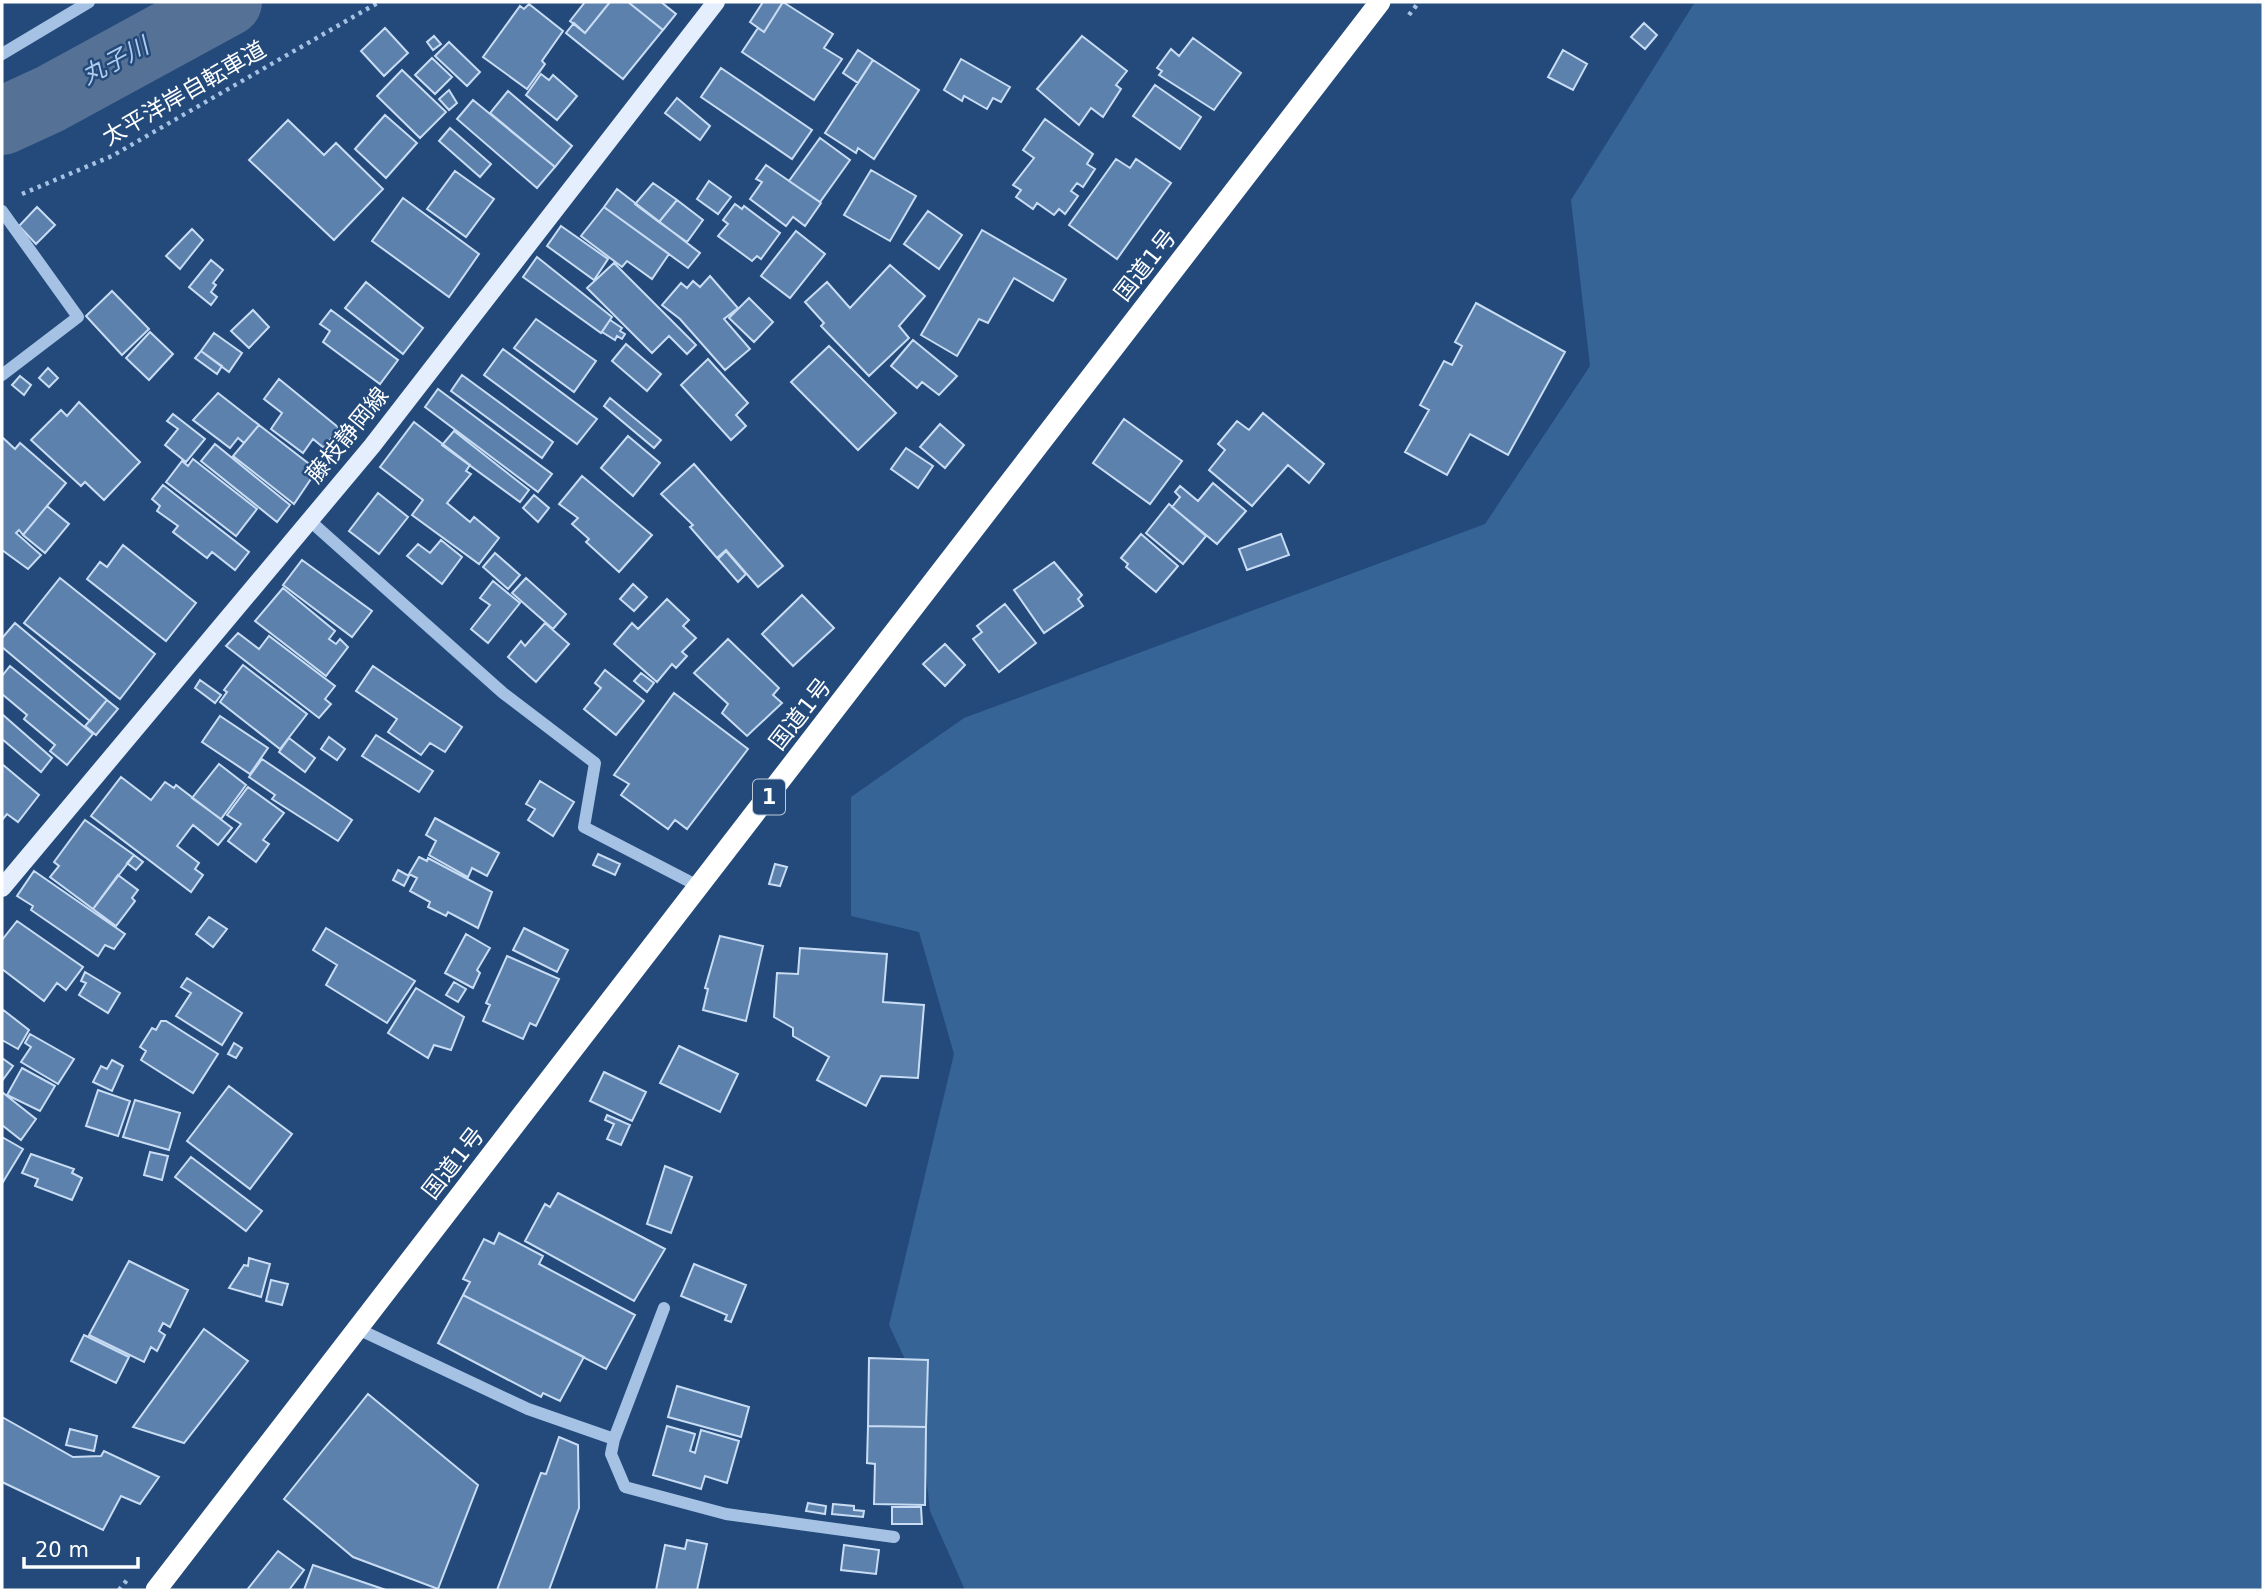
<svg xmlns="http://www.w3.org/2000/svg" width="2265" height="1592" viewBox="0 0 2265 1592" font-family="'DejaVu Sans','Noto Sans JP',sans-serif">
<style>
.green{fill:#366497}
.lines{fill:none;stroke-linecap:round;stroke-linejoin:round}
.river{stroke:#557195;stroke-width:68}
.building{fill:#5c81ac;stroke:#c8dcf4;stroke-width:2}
.path{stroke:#a5c2e4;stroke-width:4.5;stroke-dasharray:3.5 5;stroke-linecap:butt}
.minor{stroke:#a5c2e4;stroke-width:12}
.major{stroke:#e5eefc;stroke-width:18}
.highway{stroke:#fff;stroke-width:21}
.labels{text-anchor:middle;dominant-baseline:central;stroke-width:5;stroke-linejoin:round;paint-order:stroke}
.shield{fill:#234a7a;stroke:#bdc9d7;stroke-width:2}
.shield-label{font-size:21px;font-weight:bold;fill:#fff}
.street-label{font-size:23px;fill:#fff;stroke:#234a7a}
.water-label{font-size:24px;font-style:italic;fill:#b0ccec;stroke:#234a7a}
</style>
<rect width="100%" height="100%" fill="#234a7a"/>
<path class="green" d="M1695 2H2263V1590H965L930 1511 916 1383 889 1325 954 1054 919 932 851 916V797L964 718 1485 524 1590 366 1571 200Z"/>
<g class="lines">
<path class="river" d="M2 121 50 99 228 2"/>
</g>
<path class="building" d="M585 2H610L585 33 570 21Z
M610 2H628L663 30 623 79 566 33 574 23 585 33Z
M628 2H661L676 14 663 30Z
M763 2H783L764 32 750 22Z
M783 2 833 34 824 48 842 59 814 100 742 52 758 28 764 32Z
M529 4 563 31 542 61 545 64 527 89 483 57 520 6 524 9Z
M1644 23 1657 35 1645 49 1631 37Z
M385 28 408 53 384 76 361 51Z
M434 36 441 44 433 50 427 42Z
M1082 36 1127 71 1116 85 1121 89 1103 117 1091 108 1079 125 1037 89Z
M1193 38 1241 73 1214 110 1159 75 1162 71 1157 68 1171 49 1179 56Z
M449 42 480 72 467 86 435 56Z
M858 50 873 60 858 83 843 73Z
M1563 50 1587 64 1573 90 1548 77Z
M432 58 452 77 435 94 415 75Z
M961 59 1010 87 1001 102 993 98 987 109 964 96 962 101 944 90Z
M873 60 919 90 874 159 858 148 856 153 825 133Z
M721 68 812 130 792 159 701 97Z
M402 70 446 112 420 138 377 96Z
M541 74 549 80 553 75 577 96 557 120 526 95Z
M1155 85 1201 117 1180 149 1133 116Z
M449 90 457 103 449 110 439 99Z
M508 91 572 146 555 167 490 113Z
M677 98 710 126 700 140 665 113Z
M473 100 555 167 537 188 457 119Z
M385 115 417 143 386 178 355 149Z
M1045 119 1093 154 1087 164 1095 169 1083 187 1077 183 1071 191 1078 196 1065 214 1059 209 1054 215 1037 203 1033 209 1016 197 1021 190 1013 185 1034 158 1023 150Z
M288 120 324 155 336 143 383 189 334 240 249 160Z
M450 128 491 164 480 177 439 141Z
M820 138 850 160 820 202 789 181Z
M1116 159 1130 168 1136 159 1171 183 1117 259 1069 225Z
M766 165 821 203 805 226 793 217 786 226 750 199 762 182 756 179Z
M871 170 916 196 890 241 844 215Z
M455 171 494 199 466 237 427 209Z
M709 181 731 197 718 214 697 199Z
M653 183 677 200 659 222 635 204Z
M617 189 700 253 688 268 604 207Z
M403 198 479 254 449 297 372 241Z
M677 200 703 220 687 242 659 222Z
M735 204 742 209 744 206 780 233 761 259 757 256 752 261 718 236 728 224 723 220Z
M37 207 55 225 36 244 19 226Z
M604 207 669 254 652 279 627 261 622 267 581 236Z
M928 211 962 235 939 269 904 244Z
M561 226 608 259 594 280 547 246Z
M192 229 203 240 180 269 166 256Z
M982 230 1066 279 1053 301 1014 278 988 323 979 319 957 356 921 335Z
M796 231 825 254 790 298 761 276Z
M537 257 612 317 601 333 523 277Z
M211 260 223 270 213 283 216 285 211 292 217 297 211 305 189 287Z
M614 263 696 345 687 354 669 336 652 353 587 288Z
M890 265 925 296 899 326 909 338 869 376 821 326 824 323 805 302 827 282 850 308Z
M710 276 738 308 724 319 750 349 725 370 680 319 662 305 681 283 687 288 693 281 700 287Z
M366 282 423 328 403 354 345 308Z
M112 291 149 329 122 355 86 316Z
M749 298 773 322 754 342 729 318Z
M1476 303 1565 352 1508 455 1470 434 1447 475 1405 452 1429 410 1420 405 1444 361 1452 365 1462 346 1455 342Z
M253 310 269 327 249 348 231 331Z
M331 310 398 360 380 384 323 342 330 331 320 324Z
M536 319 596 361 574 392 514 348Z
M610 320 622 328 620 331 625 334 622 339 617 336 615 340 602 332Z
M150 332 173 354 149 380 126 358Z
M214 333 242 353 229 372 201 351Z
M913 340 957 376 939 395 922 382 917 388 891 366Z
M626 344 661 374 647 391 612 361Z
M829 346 896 413 858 450 791 382Z
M503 349 597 419 577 444 484 375Z
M201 351 222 366 217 374 195 358Z
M708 359 748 403 736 415 746 426 731 440 681 385Z
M48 368 58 378 49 387 39 378Z
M462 375 553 442 542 458 451 391Z
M20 376 31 385 24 395 12 385Z
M279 379 339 428 324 448 313 439 303 453 271 429 282 413 264 399Z
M438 389 552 474 538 492 425 407Z
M218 393 259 425 244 443 238 438 230 448 193 420Z
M610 398 661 440 654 448 604 406Z
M79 402 140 462 104 500 85 482 81 486 31 440 61 410 67 416Z
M1263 413 1324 464 1309 483 1288 465 1252 506 1209 470 1225 450 1218 444 1237 421 1249 430Z
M173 414 205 439 186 462 165 445 178 429 167 421Z
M1124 419 1182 461 1150 504 1093 463Z
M414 422 470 465 466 471 471 474 447 503 470 522 474 517 499 538 479 564 412 515 423 500 380 467Z
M940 424 964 445 945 468 920 447Z
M259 425 317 470 294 504 233 456Z
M454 431 529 490 520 502 442 445Z
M628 436 660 463 633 496 601 468Z
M2 437 15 449 20 443 66 483 23 535 19 530 16 533 41 555 28 569 2 550Z
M215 444 290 505 277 522 201 461Z
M906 448 933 466 918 488 891 469Z
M193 459 257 509 236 536 166 482 182 461 188 466Z
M694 464 783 566 758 587 726 550 717 558 690 527 693 525 661 494Z
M582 476 652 535 619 572 586 542 589 539 572 524 578 518 559 504Z
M1213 483 1246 511 1217 544 1172 507 1180 497 1175 492 1180 486 1198 501Z
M163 485 249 552 235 570 212 552 207 558 173 532 178 526 157 511 160 506 152 499Z
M378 493 408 517 379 554 349 531Z
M534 495 549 508 538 522 523 508Z
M1169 504 1206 536 1183 564 1146 533Z
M47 506 69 524 45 553 23 535Z
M1141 534 1178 566 1156 592 1126 567 1128 564 1121 558Z
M1281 534 1289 555 1247 570 1239 549Z
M441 540 462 557 442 584 407 556 418 544 430 553Z
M123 545 196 603 166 641 87 579 100 562 107 567Z
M726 551 746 574 738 582 718 559Z
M495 553 520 575 508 589 483 567Z
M302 560 372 611 352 637 283 585Z
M1054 562 1082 595 1078 599 1083 606 1044 633 1014 590Z
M60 578 155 654 120 699 24 623Z
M526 578 566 614 553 629 512 593Z
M493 581 520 603 488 643 471 629 490 605 480 598Z
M633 584 647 597 634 611 620 599Z
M283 588 335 631 329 639 336 644 340 639 348 647 326 676 255 621Z
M802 595 834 628 793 666 762 634Z
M667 599 689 620 683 626 696 638 682 652 687 656 676 668 672 664 657 682 614 644 632 623 638 629Z
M1005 604 1036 643 999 672 973 639 982 632 977 626Z
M15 623 107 700 90 721 2 647V638Z
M545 623 569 644 536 682 508 657 521 641 525 646Z
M238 633 259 649 269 636 335 686 325 699 331 704 319 718 226 646Z
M728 639 779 688 773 695 782 703 747 736 722 713 728 704 694 673Z
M945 644 965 665 945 686 923 664Z
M243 665 307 714 280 749 220 702 227 692 224 690Z
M10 666 93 734 67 765 50 751 55 745 24 719 27 715 2 694V676Z
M373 666 462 727 445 752 430 743 421 755 388 732 397 719 356 691Z
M605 670 644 701 616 735 584 709 601 688 595 683Z
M641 673 654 683 647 692 634 681Z
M200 680 221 695 215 703 195 688Z
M674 693 748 749 687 829 675 820 668 829 621 795 629 784 614 775Z
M107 700 118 709 96 735 85 726Z
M2 714 52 758 41 772 2 739Z
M220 716 268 748 250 774 202 742Z
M376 735 433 771 419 792 362 756Z
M329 737 345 749 337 760 321 749Z
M289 738 315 758 305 772 279 752Z
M262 759 352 820 338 841 272 799 275 795 249 777Z
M2 764 39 795 18 822 7 814 2 820Z
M219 764 246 785 221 819 192 798Z
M121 777 151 800 165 782 174 788 176 785 232 828 218 845 193 825 177 846 199 863 195 869 203 875 191 892 91 816Z
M540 781 574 802 553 836 528 820 535 809 526 804Z
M248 787 284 813 263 840 269 844 256 862 228 841 241 824 227 815Z
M435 818 499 853 487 876 472 868 468 877 429 855 436 841 426 835Z
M85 820 134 855 93 909 50 877 59 866 54 862Z
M598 854 620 864 615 875 593 865Z
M134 855 143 862 136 870 127 863Z
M419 857 427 861 428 858 492 892 478 928 448 912 446 916 428 907 430 902 410 891 417 878 409 874Z
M775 864 787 867 780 886 769 884Z
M398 870 409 876 404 886 393 880Z
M34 871 125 934 114 949 105 945 98 956 31 910 33 906 17 896Z
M118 875 138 890 132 898 135 901 116 926 93 909Z
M209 917 227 929 213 947 196 934Z
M17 921 83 967 66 990 57 983 44 1001 2 969V940Z
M326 928 415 981 387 1023 326 985 337 965 313 950Z
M524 928 568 950 557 972 513 950Z
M466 934 490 948 477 970 480 973 473 988 445 973Z
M720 936 763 946 746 1021 703 1010 708 989 705 988Z
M800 948 887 954 883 1002 924 1005 918 1078 881 1076 866 1106 817 1080 829 1057 793 1036V1028L774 1017 777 973 798 974Z
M507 956 559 979 536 1026 530 1023 523 1039 483 1021 490 1005 486 1003Z
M85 972 120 993 108 1013 79 995 86 983 81 981Z
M187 978 242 1013 222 1045 176 1016 191 993 181 987Z
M454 982 466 989 458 1002 446 995Z
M416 988 464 1017 451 1050 434 1045 428 1058 388 1033Z
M2 1009 29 1030 18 1049 2 1040Z
M161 1021H166L218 1054 193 1093 141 1060 146 1051 140 1047 152 1028 156 1030Z
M30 1034 74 1059 58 1084 21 1062 31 1047 25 1043Z
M234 1043 242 1048 236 1058 228 1054Z
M679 1046 738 1074 720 1112 660 1083Z
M2 1058 13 1066 2 1081Z
M112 1060 123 1066 112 1091 93 1082 101 1066 107 1069Z
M22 1068 55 1086 40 1111 7 1095Z
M604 1072 646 1092 632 1121 590 1101Z
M229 1086 292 1134 250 1189 187 1141Z
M98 1090 130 1101 118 1136 86 1126Z
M2 1092 36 1119 21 1140 2 1125Z
M135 1100 180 1113 169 1150 123 1137Z
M607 1115 630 1125 621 1145 607 1139 614 1124 605 1120Z
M2 1137 23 1149 3 1182 2 1181Z
M150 1152 168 1156 162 1180 144 1175Z
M31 1154 74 1169 72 1173 82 1178 72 1200 35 1186 38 1179 22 1173Z
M191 1157 262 1211 246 1231 175 1177Z
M665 1166 692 1177 671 1233 647 1224Z
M558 1193 665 1249 634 1301 525 1241 545 1204 550 1207Z
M499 1233 543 1256 539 1264 635 1315 606 1369 463 1295 470 1282 463 1279 484 1239 494 1244Z
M249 1258 270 1264 261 1297 229 1288 244 1265 248 1266Z
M129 1261 188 1290 170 1327 163 1323 159 1331 165 1335 157 1351 151 1347 144 1362 89 1335Z
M694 1264 746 1285 731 1322 725 1320 727 1315 681 1296Z
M271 1280 288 1284 282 1305 266 1301Z
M463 1295 584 1357 560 1401 543 1393 541 1397 438 1343Z
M204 1329 248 1361 184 1443 133 1427Z
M84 1335 129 1357 116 1383 71 1361Z
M869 1358 928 1360 926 1427 868 1426Z
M677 1386 749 1407 741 1437 668 1417Z
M368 1394 478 1485 438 1589 353 1557 284 1499Z
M2 1417 73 1457 101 1456 104 1451 159 1477 140 1504 121 1496 103 1530 2 1482Z
M667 1426 695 1434 690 1451 695 1453 701 1430 739 1441 727 1483 705 1476 701 1489 653 1475Z
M868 1426 926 1427 925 1505 874 1504 875 1464 867 1463Z
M70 1429 97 1436 94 1451 66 1445Z
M559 1437 578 1445 579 1508 549 1590H497L541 1473 546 1474Z
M808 1503 826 1506 825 1514 806 1511Z
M833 1504 854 1506V1510L864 1511 863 1517 832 1514Z
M892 1507H921L922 1524H892Z
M687 1540 707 1544 697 1590H656L665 1545 685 1549Z
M844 1545 879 1550 876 1574 841 1570Z
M278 1551 304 1570 289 1590H247Z
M313 1565 386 1590H304Z"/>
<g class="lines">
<path class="path" d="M1409 15 1419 2
M22 194 112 156 379 2
M119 1590 127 1580"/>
<path class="minor" d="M2 54 89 2
M2 211 78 317 2 375
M309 520 503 693 595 763 584 827 700 887
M664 1308 614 1439 611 1454 625 1487 726 1514 894 1537
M358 1329 528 1409 614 1439"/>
<path class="major" d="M2 888 372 446 716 2"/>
<path class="highway" d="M156 1590 1380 2"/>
</g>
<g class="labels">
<rect class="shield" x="753" y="779.5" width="32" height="35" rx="5"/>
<g class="shield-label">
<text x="769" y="797">1</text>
</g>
<g class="street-label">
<text transform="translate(184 93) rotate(-30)">太平洋岸自転車道</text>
<text transform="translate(1145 265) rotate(-52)">国道1号</text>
<text transform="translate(347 435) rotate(-51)">藤枝静岡線</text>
<text transform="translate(800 714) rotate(-52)">国道1号</text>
<text transform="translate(453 1163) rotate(-52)">国道1号</text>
</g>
<g class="water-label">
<text transform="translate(115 61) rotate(-28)">丸子川</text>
</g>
</g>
<rect width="2265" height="1592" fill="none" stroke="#ffffff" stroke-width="7"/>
<path d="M24 1557v10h114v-10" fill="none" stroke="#ffffff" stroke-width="3.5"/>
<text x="35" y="1557" font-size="21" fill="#ffffff" stroke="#234a7a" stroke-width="5" paint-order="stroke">20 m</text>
</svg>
